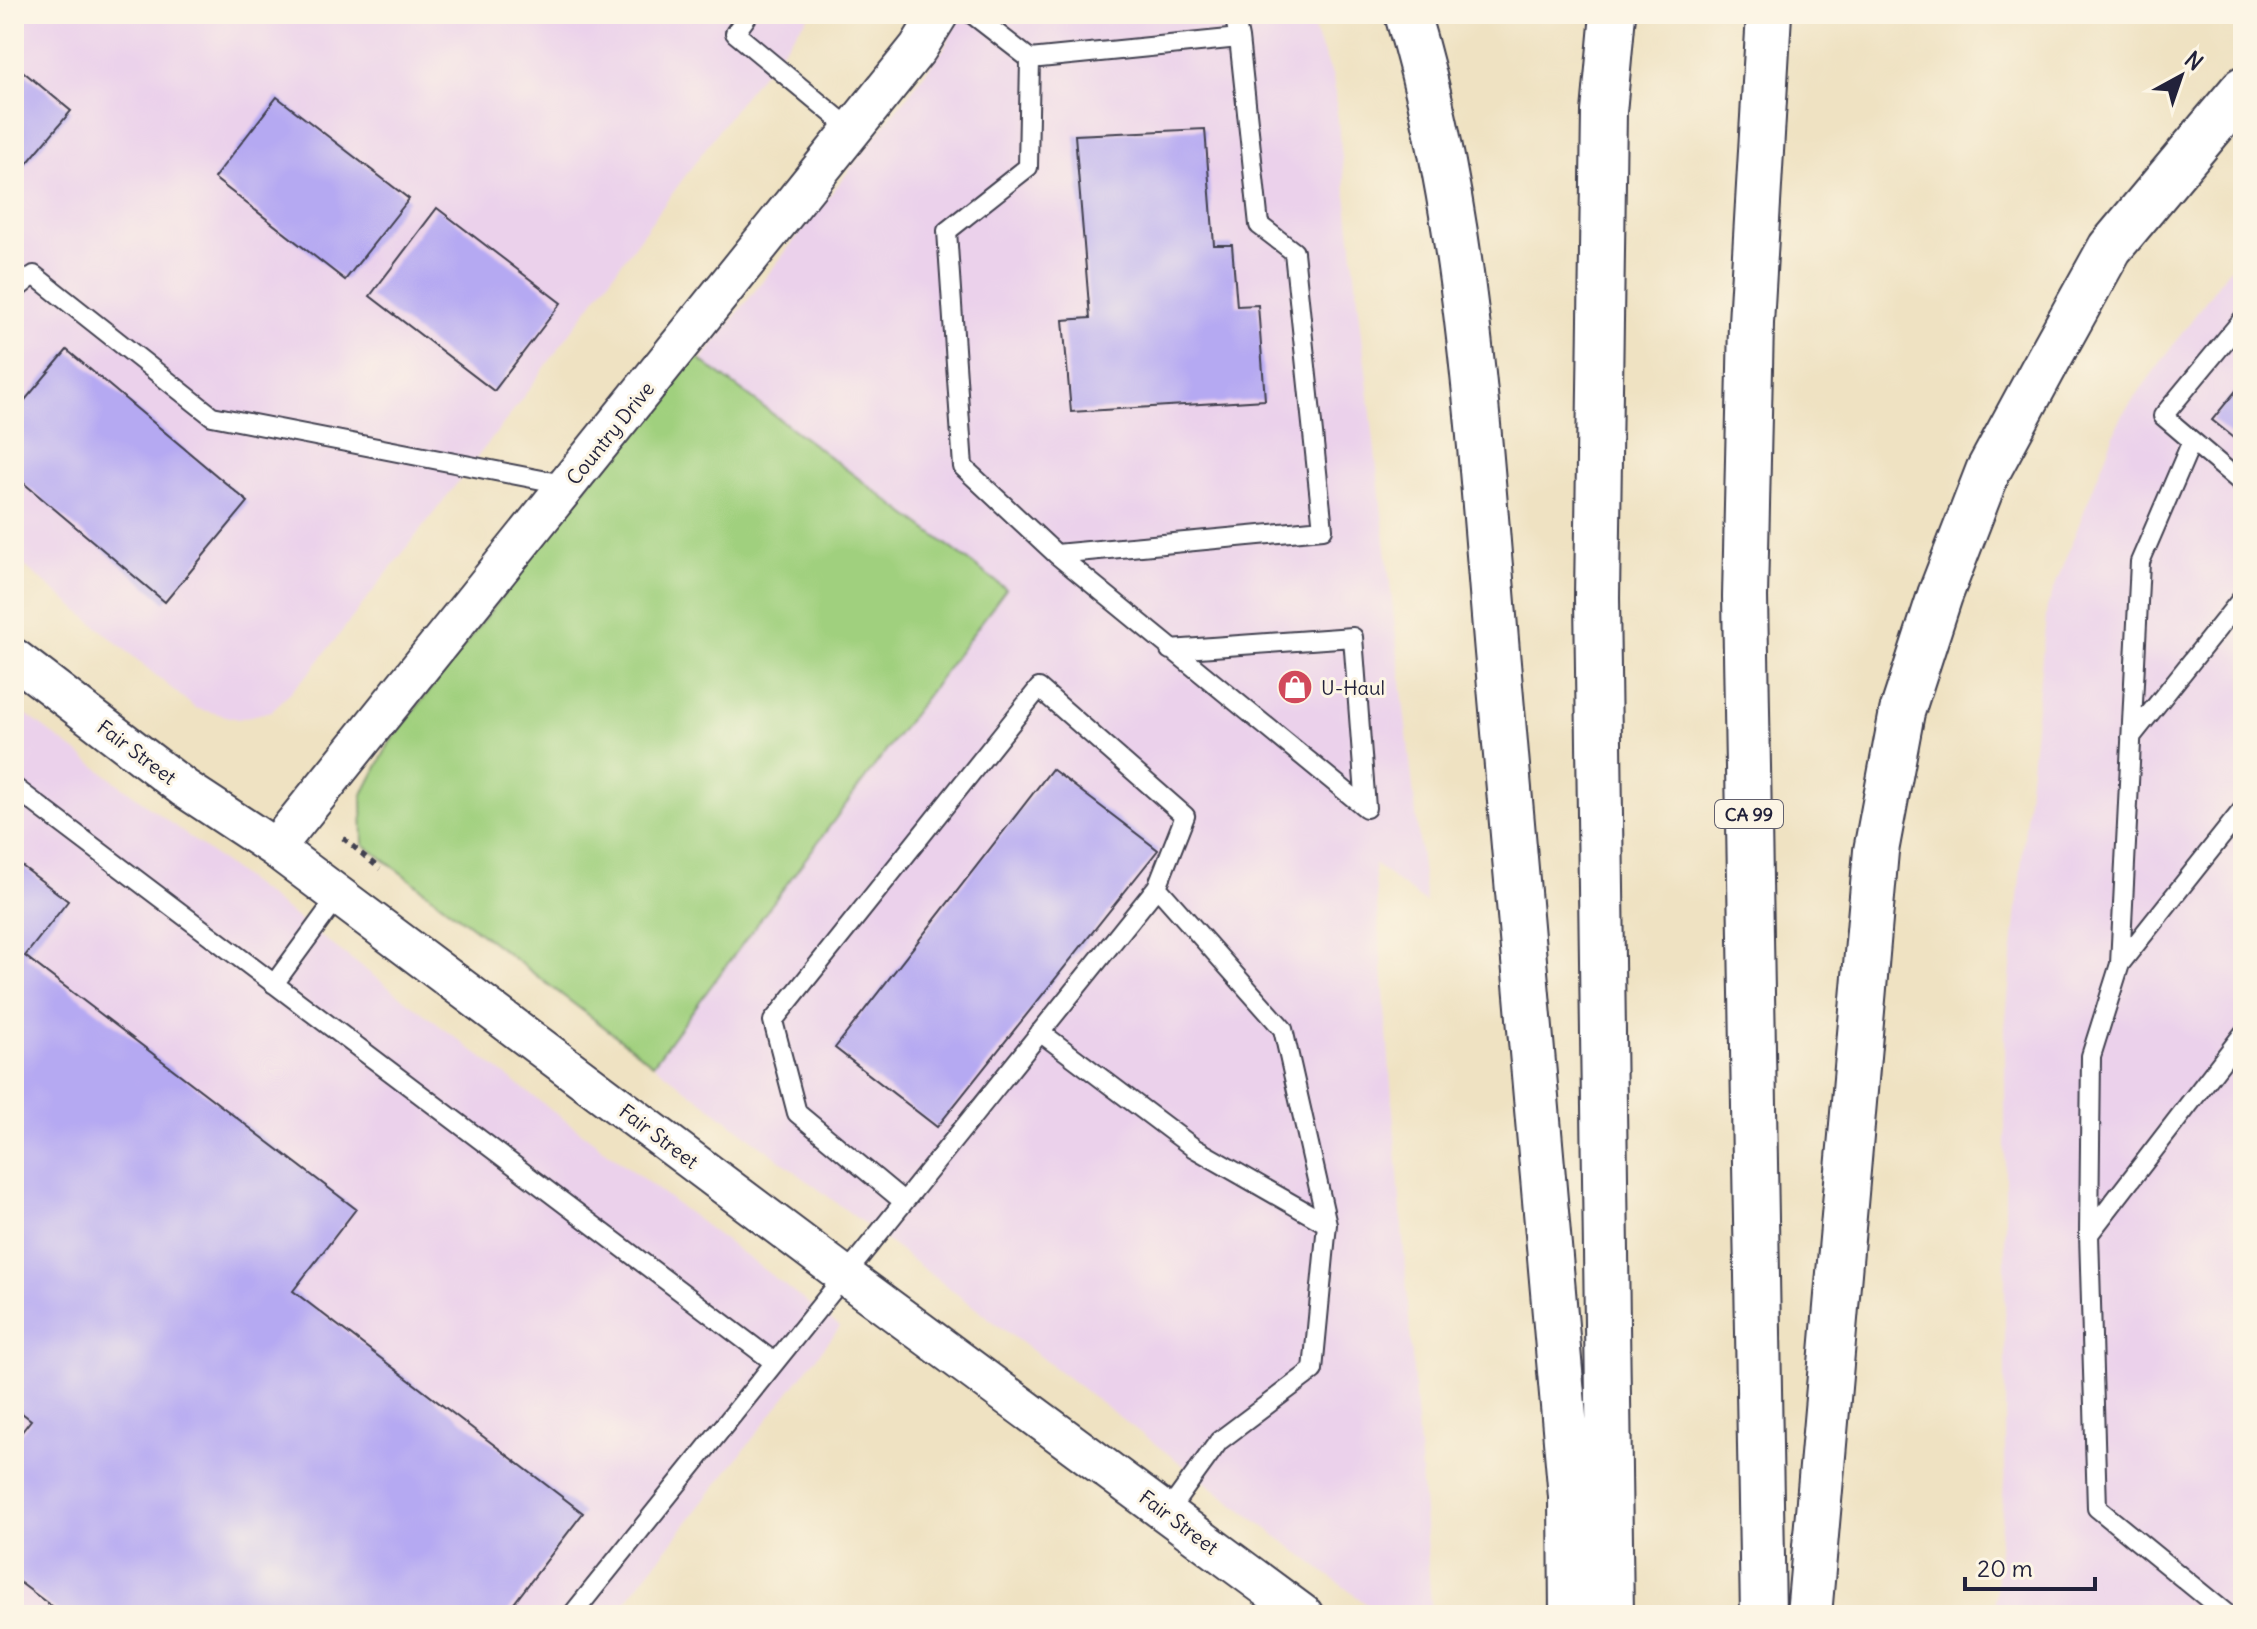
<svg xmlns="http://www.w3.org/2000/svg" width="2257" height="1629" viewBox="0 0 2257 1629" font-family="Delius,sans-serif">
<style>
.built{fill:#ebd1eb}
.green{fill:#a0d07e;stroke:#61795c;stroke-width:2}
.building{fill:#b5a9f2}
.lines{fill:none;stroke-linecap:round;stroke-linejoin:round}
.lane-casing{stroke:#413f4f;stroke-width:22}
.street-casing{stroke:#413f4f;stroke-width:42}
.highway-casing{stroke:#413f4f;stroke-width:48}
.path{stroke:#413f4f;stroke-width:5;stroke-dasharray:6 6;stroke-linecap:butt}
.lane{stroke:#fff;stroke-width:18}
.street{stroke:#fff;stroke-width:38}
.highway{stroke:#fff;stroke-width:44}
.labels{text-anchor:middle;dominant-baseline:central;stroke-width:6;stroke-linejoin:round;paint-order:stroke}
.shield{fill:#fcf5e5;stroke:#63616e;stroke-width:2}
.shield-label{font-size:18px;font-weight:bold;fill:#22223b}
.street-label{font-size:20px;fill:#22223b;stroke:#fcf5e5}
.poi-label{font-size:20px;fill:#22223b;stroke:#fcf5e5;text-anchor:start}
</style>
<rect width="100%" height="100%" fill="#fcf5e5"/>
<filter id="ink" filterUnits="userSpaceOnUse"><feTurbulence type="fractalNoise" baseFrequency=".0125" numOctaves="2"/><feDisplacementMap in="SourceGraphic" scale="16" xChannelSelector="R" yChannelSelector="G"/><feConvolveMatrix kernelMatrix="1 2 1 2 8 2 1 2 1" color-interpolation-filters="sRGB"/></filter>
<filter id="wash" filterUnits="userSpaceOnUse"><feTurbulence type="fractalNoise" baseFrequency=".006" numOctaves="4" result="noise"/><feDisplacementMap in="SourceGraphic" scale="32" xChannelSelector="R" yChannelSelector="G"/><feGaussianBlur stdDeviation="1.8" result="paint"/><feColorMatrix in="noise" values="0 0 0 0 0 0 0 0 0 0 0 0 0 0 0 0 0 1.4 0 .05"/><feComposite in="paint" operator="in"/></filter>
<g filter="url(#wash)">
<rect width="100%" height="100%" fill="#efe2c2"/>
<path class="built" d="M14 14H811L743 97 507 419 310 672 272 711 238 719 195 708 14 557Z
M961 14H1308L1333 77 1426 903 1374 864 1432 1615H1381L653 1064 1006 589 701 360 943 50Z
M2243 250V1615H1994L2005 1469V1028L2047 607 2121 416Z
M14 705 840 1327 615 1615H14Z"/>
<path class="green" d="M690 352 1006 589 653 1064 363 844 362 796 390 742Z"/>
<g id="blocks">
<path class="building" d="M14 64 71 111 14 179Z
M277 97 409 199 345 280 214 178Z
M1205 129 1214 245H1232L1237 306 1258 305 1265 400 1071 412 1063 320 1090 318 1075 135Z
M437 208 561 303 494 391 370 296Z
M67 350 248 502 165 602 14 475V413Z
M2243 382V445L2212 420Z
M1052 769 1158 850 937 1127 835 1048Z
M14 860 68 901 25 956 356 1209 293 1291 583 1513 505 1615H63L14 1578V1442L31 1420 14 1407Z"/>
</g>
</g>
<g filter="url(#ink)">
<use href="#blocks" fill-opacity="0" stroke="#413f4f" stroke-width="2"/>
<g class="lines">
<defs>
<path id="lane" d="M749 14 735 33 852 130
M972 14 1030 59 1239 38 1259 225 1294 252 1323 529 1056 554 963 467 947 231 1028 167 1030 59
M1234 14 1239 38
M14 291 34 275 212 416 568 485
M2243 319 2163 416 2243 484
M1056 554 1366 808 1353 637 1170 650
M2131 737 2243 597
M14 787 774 1362
M2120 964 2243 809
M274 984 339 895
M1040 1032 1194 1148 1327 1224
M903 1201 797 1113 773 1021 1039 688 1185 816 1157 887
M2089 1234 2091 1056 2120 964 2140 562 2192 441
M572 1615 1157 887 1283 1029 1327 1224 1313 1370 1219 1441 1167 1513
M2228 1615 2097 1508 2089 1234 2243 1034"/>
<path id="street" d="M14 658 184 788 275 848 844 1275 1304 1615
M275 848 918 48 939 14"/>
<path id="highway" d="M1407 14C1468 216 1479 442 1497 652 1522 934 1546 1216 1571 1497L1572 1615
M1611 1615 1597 597 1604 112 1613 14
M1763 1615 1745 597 1751 323 1769 14
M1809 1615 1876 851 1902 712 1940 595 1988 471 2048 360 2110 248 2243 89"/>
</defs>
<use href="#lane" class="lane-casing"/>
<use href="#street" class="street-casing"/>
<use href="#highway" class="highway-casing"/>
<path class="path" d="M343 838 380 869"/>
<use href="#lane" class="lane"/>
<use href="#street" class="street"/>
<use href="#highway" class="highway"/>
</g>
</g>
<defs>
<symbol id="shop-disc" viewBox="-11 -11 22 22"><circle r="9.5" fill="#d1495b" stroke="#fcf5e5"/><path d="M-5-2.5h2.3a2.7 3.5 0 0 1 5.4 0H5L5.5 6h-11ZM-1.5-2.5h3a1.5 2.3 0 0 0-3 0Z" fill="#fff"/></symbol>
</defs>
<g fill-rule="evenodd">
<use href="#shop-disc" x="1275" y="667" width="40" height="40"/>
</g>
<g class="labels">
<rect class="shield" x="1715" y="800" width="68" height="28" rx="6"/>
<g class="shield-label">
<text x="1749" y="814">CA 99</text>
</g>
<g class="street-label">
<text transform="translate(610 433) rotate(-51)">Country Drive</text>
<text transform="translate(137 752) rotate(37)">Fair Street</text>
<text transform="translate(659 1136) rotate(37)">Fair Street</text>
<text transform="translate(1179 1522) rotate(37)">Fair Street</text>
</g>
<g class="poi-label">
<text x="1321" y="687">U-Haul</text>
</g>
</g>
<rect width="2257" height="1629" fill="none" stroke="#fcf5e5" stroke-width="48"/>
<g transform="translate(2181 76) rotate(40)" stroke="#fcf5e5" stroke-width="6" paint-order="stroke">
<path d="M0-6L14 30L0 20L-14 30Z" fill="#22223b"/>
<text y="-12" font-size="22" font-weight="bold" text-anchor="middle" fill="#22223b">N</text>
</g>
<path d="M1965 1577v12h130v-12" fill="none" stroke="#22223b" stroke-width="4"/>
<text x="1977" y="1577" font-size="24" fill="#22223b" stroke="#fcf5e5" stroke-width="6" paint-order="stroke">20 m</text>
</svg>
